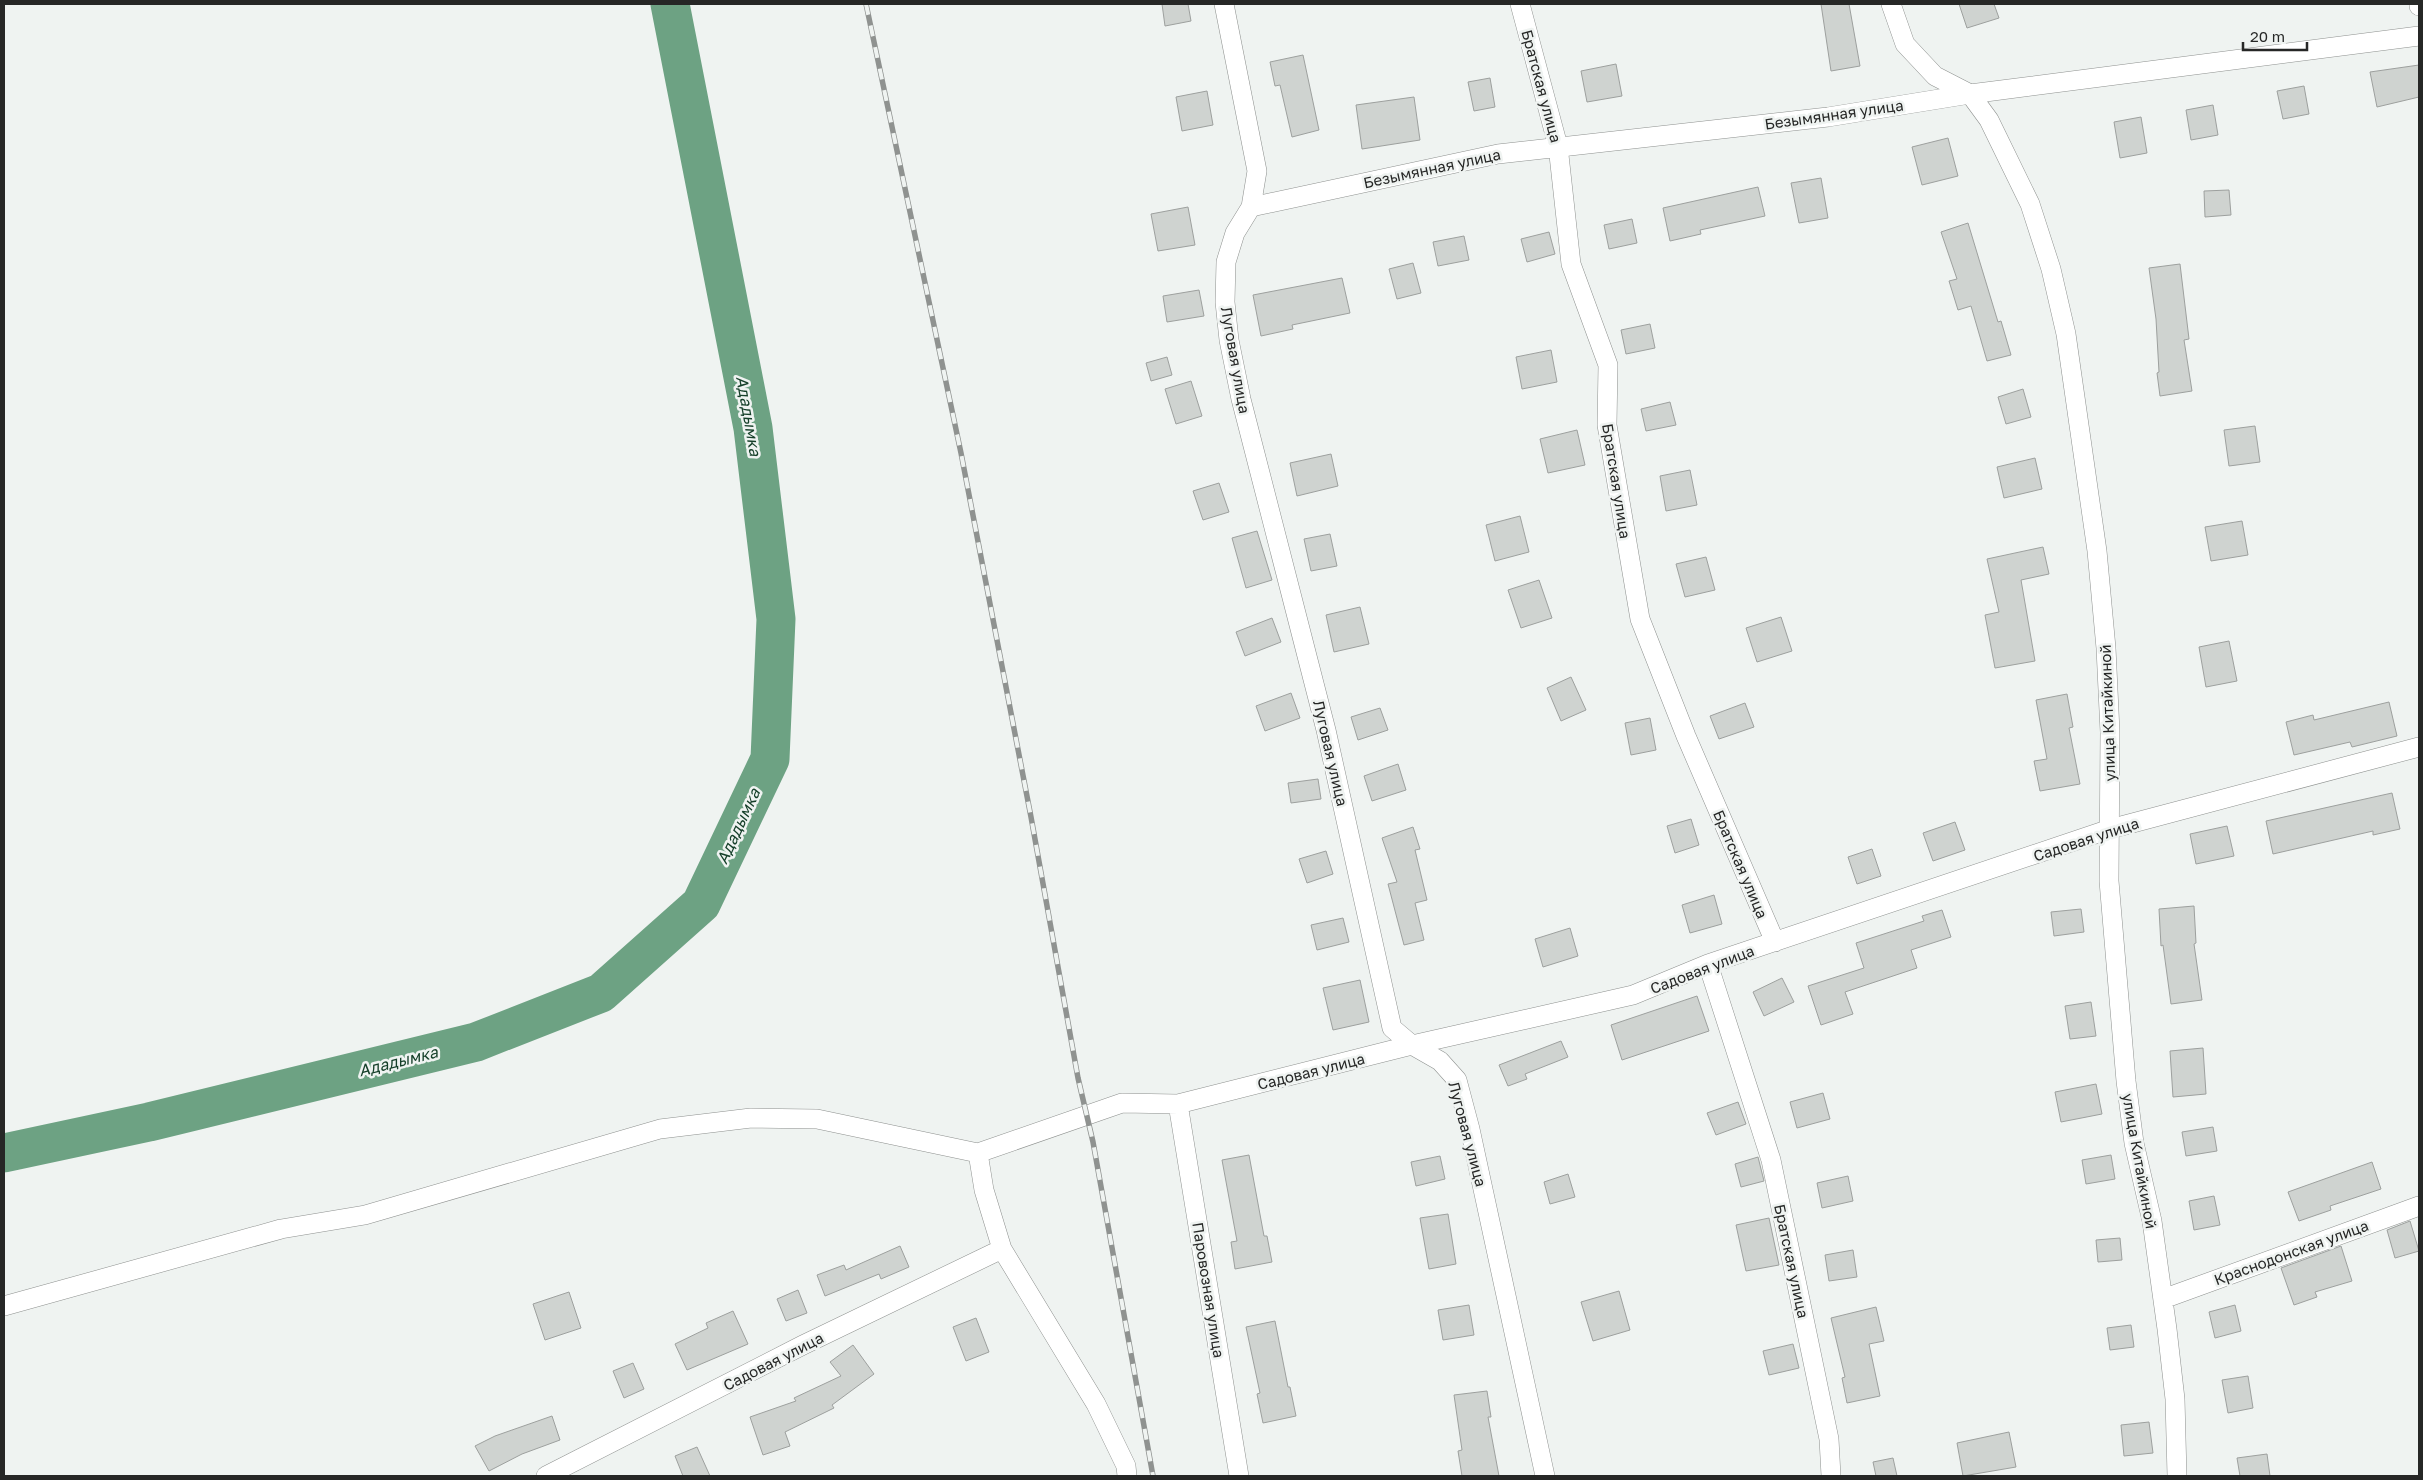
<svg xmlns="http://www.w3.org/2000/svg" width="2423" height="1480" viewBox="0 0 2423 1480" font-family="'Golos Text',sans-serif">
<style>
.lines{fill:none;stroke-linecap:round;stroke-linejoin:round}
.river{stroke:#6da283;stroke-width:39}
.building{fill:#cfd3d0;stroke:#9da09e}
.street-casing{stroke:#8e918f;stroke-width:20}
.street{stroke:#fff;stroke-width:19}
.rail-casing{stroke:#8f9290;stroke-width:5.5}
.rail{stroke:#eff3f1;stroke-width:4;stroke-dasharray:11;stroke-linecap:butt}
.labels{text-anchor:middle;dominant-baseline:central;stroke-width:5;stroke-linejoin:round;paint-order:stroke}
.street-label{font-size:15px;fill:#262726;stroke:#eff3f1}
.water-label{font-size:16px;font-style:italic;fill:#16402a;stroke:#eff3f1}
</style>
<rect width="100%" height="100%" fill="#eff3f1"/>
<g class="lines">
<path class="river" d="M4 1153 149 1122 476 1042 601 993 701 904 770 759 776 619 753 428 670 4"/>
</g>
<path class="building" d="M1162 4H1188L1191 21 1165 26Z
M1821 4H1849L1860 66 1831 71Z
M1959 4H1994L1999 18 1967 28Z
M1303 55 1319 130 1292 137 1280 85 1275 86 1270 62Z
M1616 64 1622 96 1587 102 1581 71Z
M2419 65V97L2377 107 2370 72Z
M1490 78 1495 107 1474 111 1468 82Z
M2304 86 2309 114 2283 119 2277 91Z
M1207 91 1213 125 1182 131 1176 97Z
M1414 97 1420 140 1362 149 1356 105Z
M2213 105 2218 135 2191 140 2186 110Z
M2141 117 2147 153 2120 158 2114 122Z
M1948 138 1958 176 1922 185 1912 147Z
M1821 178 1828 218 1799 223 1791 183Z
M1758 187 1765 216 1700 230 1701 234 1670 241 1663 208Z
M2229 190 2231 215 2205 217 2204 191Z
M1188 207 1195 245 1158 251 1151 214Z
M1632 219 1637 243 1609 249 1604 225Z
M1968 223 1998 322 2001 321 2011 355 1987 361 1971 306 1958 310 1949 281 1957 279 1941 232Z
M1549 232 1555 254 1527 262 1521 239Z
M1464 236 1469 260 1438 266 1433 242Z
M1413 263 1421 293 1397 299 1389 269Z
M2180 264 2189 339 2184 340 2192 391 2160 396 2157 373 2159 372 2156 319 2149 268Z
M1342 278 1350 313 1292 325 1293 329 1261 336 1253 295Z
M1199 290 1204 316 1167 322 1163 296Z
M1650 324 1655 348 1626 354 1621 330Z
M1551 350 1557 382 1522 389 1516 357Z
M1167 357 1172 375 1151 381 1146 363Z
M1191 381 1202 416 1176 424 1165 389Z
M2023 389 2031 417 2006 424 1998 397Z
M1670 402 1676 425 1646 431 1641 409Z
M2255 426 2260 462 2229 466 2224 430Z
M1577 430 1585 465 1548 473 1540 439Z
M1331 454 1338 486 1297 496 1290 463Z
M2035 458 2042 489 2004 498 1997 467Z
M1690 470 1697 505 1666 511 1660 476Z
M1219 483 1229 512 1203 520 1193 491Z
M1520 516 1529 552 1495 561 1486 525Z
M2242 521 2248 555 2211 561 2205 527Z
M1257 531 1272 580 1246 588 1232 538Z
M1330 534 1337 566 1311 571 1304 539Z
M2043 547 2049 574 2021 580 2035 661 1995 668 1985 615 1999 612 1987 559Z
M1706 557 1715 590 1685 597 1676 564Z
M1539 580 1552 618 1521 628 1508 590Z
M1360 607 1369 644 1334 652 1326 615Z
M1781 617 1792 651 1757 662 1746 628Z
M1272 618 1281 642 1245 656 1236 632Z
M2229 641 2237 681 2206 687 2199 647Z
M1571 677 1586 710 1561 721 1547 688Z
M1291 693 1300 718 1265 731 1256 706Z
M2067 694 2073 727 2069 728 2080 784 2040 791 2034 761 2047 759 2036 700Z
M2389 702 2397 736 2352 747 2350 742 2294 755 2286 722 2313 715 2314 720Z
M1745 703 1754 727 1719 739 1710 716Z
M1380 708 1388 730 1358 740 1351 717Z
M1650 718 1656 750 1631 755 1625 723Z
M1398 764 1406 790 1372 801 1364 776Z
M1318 779 1321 799 1291 803 1288 783Z
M2392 793 2400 829 2373 835V831L2273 854 2266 821Z
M1691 819 1699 845 1675 853 1667 826Z
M1955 822 1965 850 1933 861 1923 833Z
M2227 826 2234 856 2196 864 2190 834Z
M1413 827 1420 849 1415 850 1427 900 1415 903 1424 940 1404 945 1388 884 1397 882 1382 838Z
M1872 849 1881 876 1857 884 1848 857Z
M1326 851 1333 874 1307 883 1299 859Z
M1714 895 1722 924 1690 933 1682 905Z
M2194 906 2196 943 2194 944 2202 1000 2171 1004 2163 945 2161 946 2159 909Z
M2081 909 2084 932 2054 936 2051 912Z
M1942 910 1951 937 1911 950 1917 968 1845 992 1853 1014 1821 1025 1808 986 1864 968 1856 943 1924 921 1922 916Z
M1343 918 1349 942 1317 950 1311 925Z
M1570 928 1578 956 1543 967 1535 939Z
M1782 978 1794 1002 1764 1016 1753 992Z
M1360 980 1369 1022 1333 1030 1323 988Z
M1697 996 1709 1031 1622 1060 1611 1025Z
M2091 1002 2096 1036 2070 1039 2065 1006Z
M1561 1041 1568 1057 1525 1074 1527 1079 1508 1086 1499 1065Z
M2203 1048 2206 1094 2173 1097 2170 1051Z
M2096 1084 2102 1114 2061 1122 2055 1092Z
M1823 1093 1830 1119 1797 1128 1790 1102Z
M1738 1102 1746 1124 1716 1135 1707 1113Z
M2213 1127 2217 1151 2186 1156 2182 1132Z
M1249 1155 1264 1236H1267L1272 1262 1235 1269 1231 1242 1237 1241 1222 1160Z
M2111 1155 2115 1179 2086 1184 2082 1160Z
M1440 1156 1445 1179 1416 1186 1411 1162Z
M1758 1157 1764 1181 1741 1187 1735 1164Z
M2372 1162 2381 1189 2330 1206 2331 1210 2299 1221 2288 1192Z
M1568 1174 1575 1197 1550 1204 1544 1182Z
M1848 1176 1853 1201 1822 1208 1817 1183Z
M2214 1196 2220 1225 2194 1230 2189 1201Z
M1448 1214 1456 1264 1429 1269 1420 1218Z
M1769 1218 1779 1265 1746 1271 1736 1225Z
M2410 1221 2419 1251 2395 1258 2387 1230Z
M2120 1238 2122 1260 2098 1262 2096 1240Z
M900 1246 909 1267 881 1279 879 1274 825 1296 817 1275 844 1265 846 1270Z
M2341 1246 2352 1281 2315 1292 2317 1297 2294 1305 2281 1268Z
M1853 1250 1857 1277 1829 1281 1825 1255Z
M798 1290 807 1313 786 1321 777 1299Z
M1619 1291 1630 1330 1593 1341 1581 1302Z
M569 1292 581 1328 545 1340 533 1304Z
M1469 1305 1474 1335 1443 1340 1438 1310Z
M2235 1305 2241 1331 2215 1338 2209 1312Z
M1876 1307 1884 1341 1869 1344 1880 1396 1847 1403 1842 1378 1845 1377 1831 1318Z
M733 1311 748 1344 687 1370 675 1344 708 1328 706 1323Z
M976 1318 989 1352 966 1361 953 1327Z
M1275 1321 1288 1387H1290L1296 1416 1263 1423 1257 1394 1260 1393 1246 1327Z
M2131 1325 2134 1347 2110 1350 2107 1328Z
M1793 1344 1799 1368 1769 1375 1763 1351Z
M853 1345 874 1374 832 1405 834 1408 785 1432 790 1446 763 1455 750 1417 796 1401 794 1398 841 1376 830 1362Z
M633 1363 644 1389 624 1398 613 1371Z
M2248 1376 2253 1408 2228 1413 2222 1380Z
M1487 1391 1491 1417H1488L1499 1476H1462L1458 1451 1462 1450 1454 1395Z
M552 1416 560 1440 522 1454 489 1471 475 1446 495 1436Z
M2149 1422 2153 1453 2124 1456 2121 1425Z
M2009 1432 2016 1467 1963 1476 1957 1443Z
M697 1447 710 1476H683L675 1456Z
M2267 1454 2270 1476H2240L2237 1458Z
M1893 1458 1897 1476H1876L1873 1462Z"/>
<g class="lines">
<defs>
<path id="street" d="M1224 4 1257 171 1251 207 1235 233 1226 262 1225 302 1229 340 1241 399 1326 730 1392 1028 1412 1045 1440 1061 1457 1080 1470 1129 1545 1476
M1520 4 1558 146 1571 264 1608 365 1607 425 1640 619 1686 736 1775 942
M1891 4 1905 44 1935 76 1970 94 1989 120 2030 204 2051 269 2066 334 2097 551 2106 648 2110 732 2109 881 2126 1081 2134 1143 2152 1221 2167 1329 2175 1399 2177 1476
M2419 4V6
M1251 207 1498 154 1828 117 1970 94 2419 36
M1708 964 1771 1160 1829 1439 1831 1476
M1178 1104 1239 1476
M978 1153 1122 1103 1178 1104 1412 1045 1633 995 1708 964 2110 829 2419 747
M978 1153 984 1190 1002 1249 1096 1404 1126 1466 1127 1476
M2163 1299 2419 1206
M4 1306 281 1229 365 1215 660 1129 751 1118 817 1119 978 1153
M546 1476 803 1345 1002 1249"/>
</defs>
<use href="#street" class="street-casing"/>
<use href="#street" class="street"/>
<defs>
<path id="rail" d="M866 4 961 453 1031 817 1078 1078 1093 1142 1153 1476"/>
</defs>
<use href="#rail" class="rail-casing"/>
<use href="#rail" class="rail"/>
</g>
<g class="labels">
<g class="street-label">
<text transform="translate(1542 86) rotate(75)">Братская улица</text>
<text transform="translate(1834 114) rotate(-8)">Безымянная улица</text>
<text transform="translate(1432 168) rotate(-12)">Безымянная улица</text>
<text transform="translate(1236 360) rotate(80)">Луговая улица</text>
<text transform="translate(1617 481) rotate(81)">Братская улица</text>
<text transform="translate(2107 713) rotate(-92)">улица Китайкиной</text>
<text transform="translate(1331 753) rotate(77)">Луговая улица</text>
<text transform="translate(2086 839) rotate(-18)">Садовая улица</text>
<text transform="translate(1741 864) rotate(67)">Братская улица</text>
<text transform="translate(1702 969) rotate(-21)">Садовая улица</text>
<text transform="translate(1311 1071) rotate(-14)">Садовая улица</text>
<text transform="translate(1468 1134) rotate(75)">Луговая улица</text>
<text transform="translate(2140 1161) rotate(80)">улица Китайкиной</text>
<text transform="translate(2291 1252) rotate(-20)">Краснодонская улица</text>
<text transform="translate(1792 1261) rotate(78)">Братская улица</text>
<text transform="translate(1209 1290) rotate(81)">Паровозная улица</text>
<text transform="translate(773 1361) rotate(-27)">Садовая улица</text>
</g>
<g class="water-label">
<text transform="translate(749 416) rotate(80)">Ададымка</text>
<text transform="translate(738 826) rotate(-65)">Ададымка</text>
<text transform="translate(398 1061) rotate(-14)">Ададымка</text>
</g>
</g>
<rect width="2423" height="1480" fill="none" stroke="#262726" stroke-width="10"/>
<path d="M2243 42v8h64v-8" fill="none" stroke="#262726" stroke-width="2.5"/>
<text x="2250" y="42" font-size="15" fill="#262726" stroke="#eff3f1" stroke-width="4" paint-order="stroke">20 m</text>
</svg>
